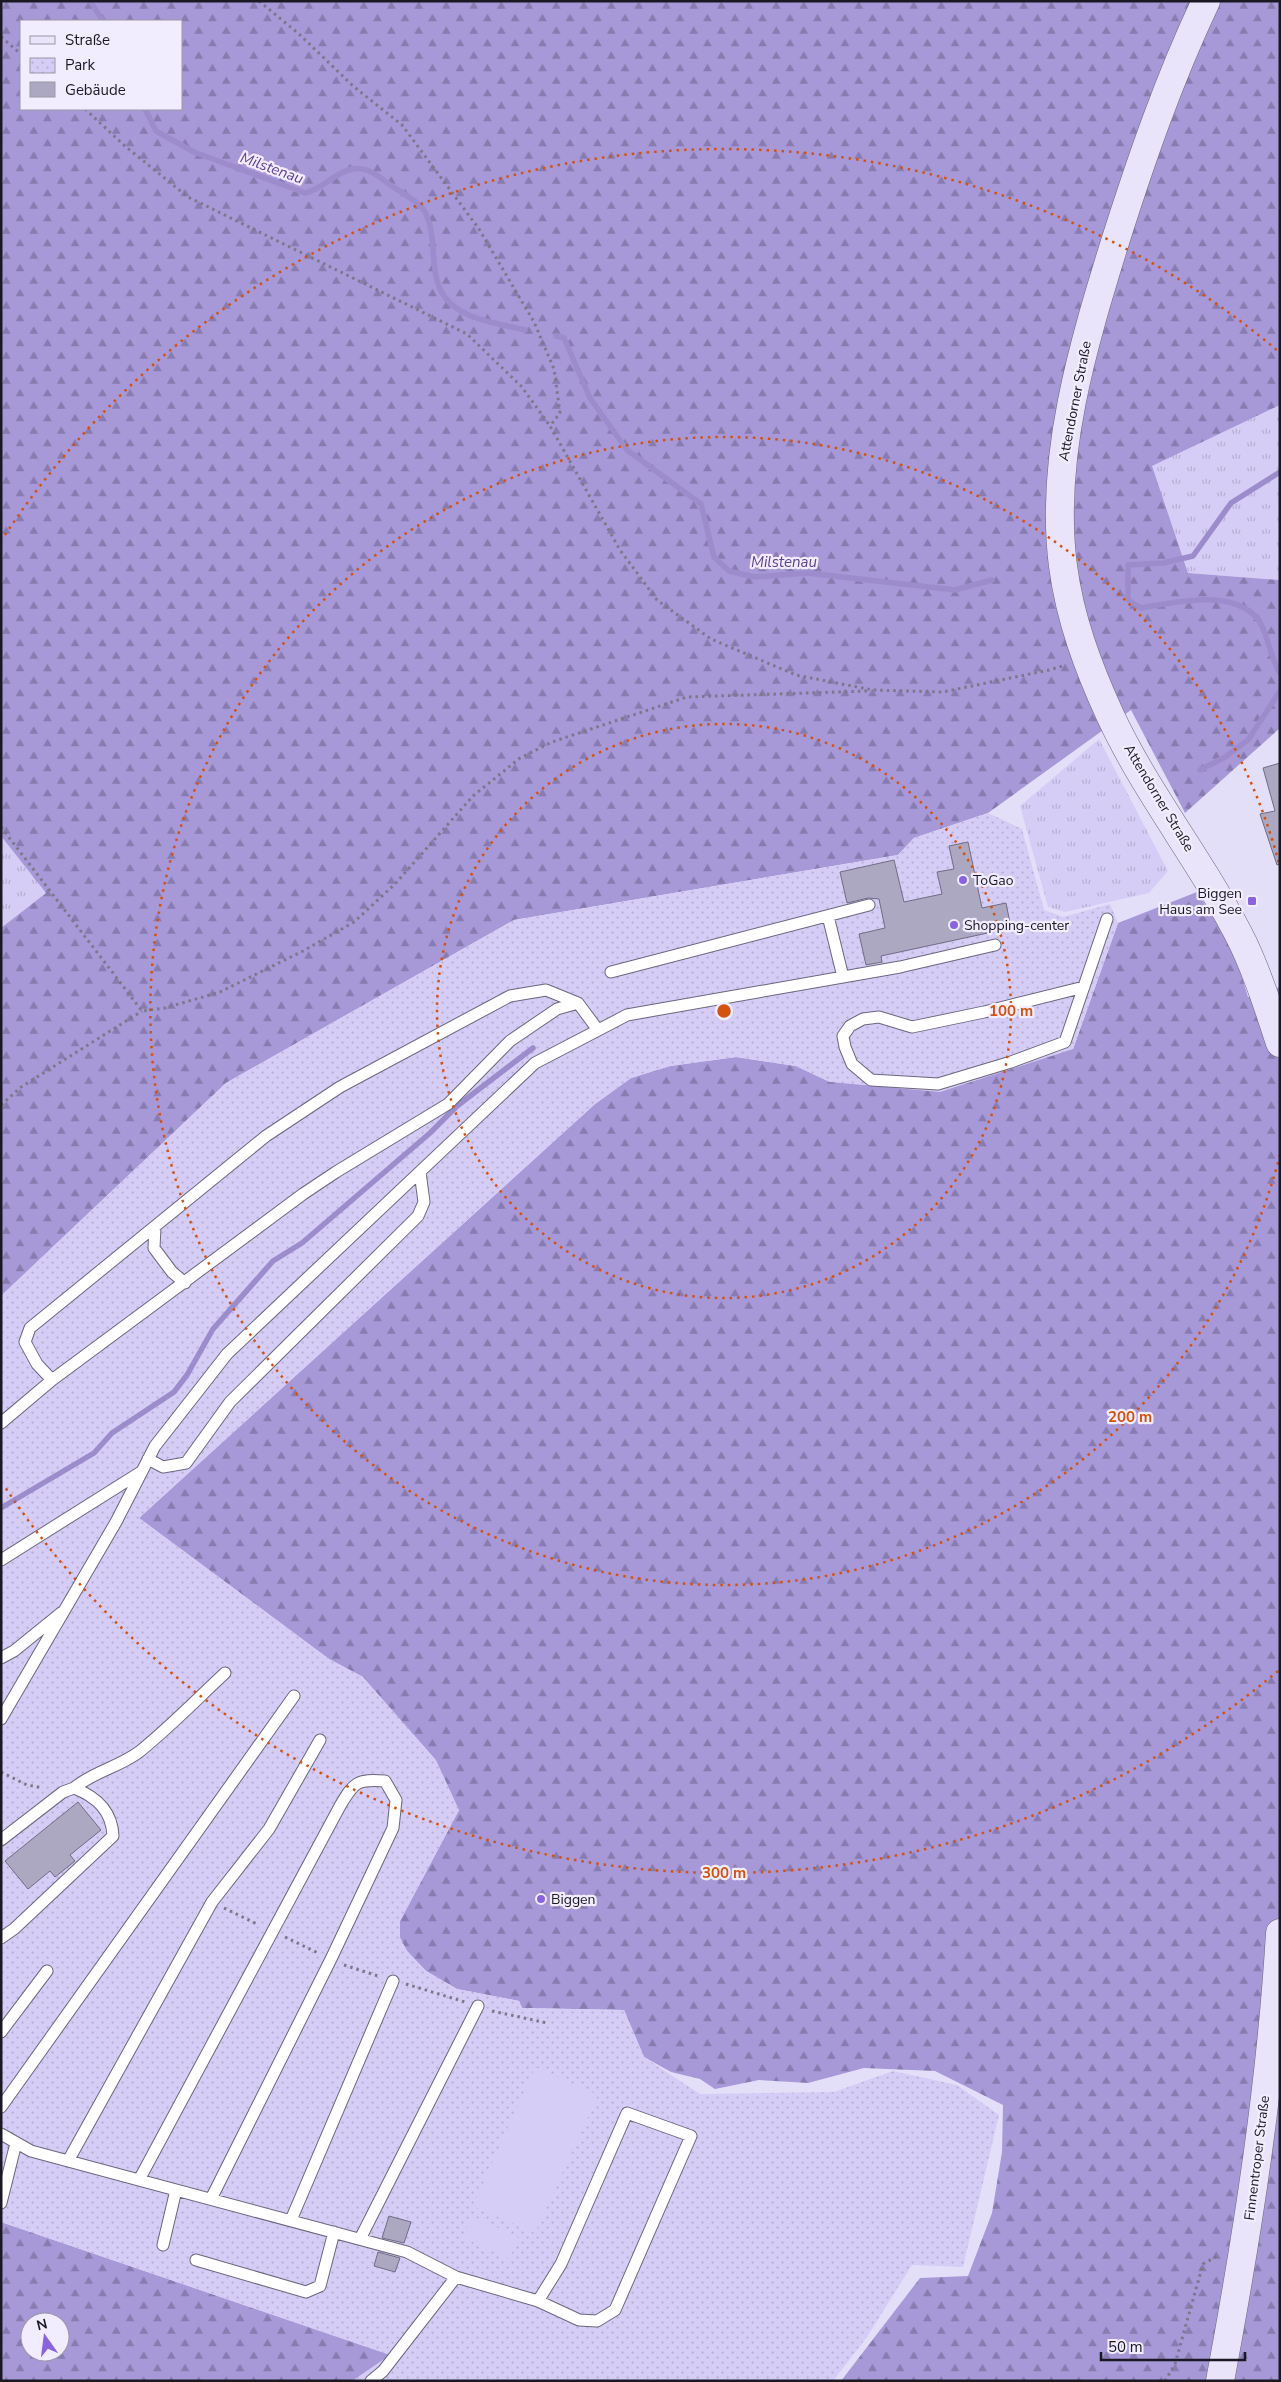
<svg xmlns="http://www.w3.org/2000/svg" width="1281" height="2382" viewBox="0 0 1281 2382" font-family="'Nunito Sans',sans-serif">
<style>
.grass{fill:url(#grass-tufts)}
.forest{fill:url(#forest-firs);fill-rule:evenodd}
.park{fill:url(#park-dots)}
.garden{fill:#d6cdf7}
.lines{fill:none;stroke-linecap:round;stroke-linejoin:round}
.stream{stroke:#9c8ccc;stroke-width:5.5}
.building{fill:#ada8c2;stroke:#716c84}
.service-casing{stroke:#6b667d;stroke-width:13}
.secondary-casing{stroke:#6b667d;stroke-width:29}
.path{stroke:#7b7889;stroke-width:3;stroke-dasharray:2.5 4;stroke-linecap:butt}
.service{stroke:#fff;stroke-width:11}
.secondary{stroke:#e9e4fa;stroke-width:28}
.ring{fill:none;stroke:#d3520e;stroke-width:2.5;stroke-dasharray:2.5 5}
.poi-dot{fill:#8a63de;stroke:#f1edfe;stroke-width:2}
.labels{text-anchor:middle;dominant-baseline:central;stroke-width:4.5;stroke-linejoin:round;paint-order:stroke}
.street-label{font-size:14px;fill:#1a1822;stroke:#f1edfe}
.poi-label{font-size:14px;fill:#1a1822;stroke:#f1edfe;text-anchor:start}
.water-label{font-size:15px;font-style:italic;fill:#5a4390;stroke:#f1edfe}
.centre{fill:#d3520e;stroke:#f1edfe;stroke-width:2.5}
.ring-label{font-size:15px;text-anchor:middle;font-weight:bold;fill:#d3520e;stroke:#f1edfe;stroke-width:4.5;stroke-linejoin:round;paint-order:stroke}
</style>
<defs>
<pattern id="grass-tufts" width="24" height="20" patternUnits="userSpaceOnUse" patternTransform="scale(1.25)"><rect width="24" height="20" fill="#d6cdf7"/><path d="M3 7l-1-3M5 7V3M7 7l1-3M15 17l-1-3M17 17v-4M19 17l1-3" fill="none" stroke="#b7afd3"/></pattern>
<pattern id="forest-firs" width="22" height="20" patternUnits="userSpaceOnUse" patternTransform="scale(1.25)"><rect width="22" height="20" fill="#a798d8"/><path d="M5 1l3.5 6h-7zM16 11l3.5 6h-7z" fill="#877baf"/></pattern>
<pattern id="park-dots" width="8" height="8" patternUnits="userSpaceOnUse" patternTransform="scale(1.25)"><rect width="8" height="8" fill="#d6cdf7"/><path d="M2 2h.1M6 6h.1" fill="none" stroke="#b7afd3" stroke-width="1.8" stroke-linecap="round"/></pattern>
</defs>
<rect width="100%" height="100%" fill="#e4dff9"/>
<path class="grass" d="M1280 405V580L1188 573 1151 466Z
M1099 739 1168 871 1149 893 1065 912 1048 907 1020 806Z
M1 836 46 893 1 928Z"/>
<path class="forest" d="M1 1H1280V405L1152 466 1188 573 1280 580V728L1185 813 1131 710 988 813 914 838 898 855 514 920 226 1083 1 1296V928L46 893 1 836ZM21 21H181V109H21Z
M1197 892 1233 947 1248 997 1280 987V2381H841L920 2278 968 2276 992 2213 1002 2152 1003 2105 935 2071 864 2068 808 2083 759 2080 715 2089 700 2079 671 2072 644 2057 624 2010 522 2008 519 2001 457 1989 426 1971 407 1951 399 1937 400 1921 459 1810 363 1677 329 1659 139 1518 595 1104 631 1078 670 1066 736 1057 796 1066 830 1082 1073 1049 1118 923Z
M1 2222 391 2355 353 2381H1ZM30 2322H60V2352H30Z"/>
<path class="park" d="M988 813 1022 829 1044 910 1063 917 1110 904 1118 923 1073 1049 940 1092 830 1082 796 1066 736 1057 670 1066 631 1078 595 1104 139 1518 329 1659 363 1677 436 1760 459 1810 400 1921V1937L407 1951 426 1971 457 1989 519 2001 522 2008 624 2010 644 2057 700 2094 834 2092 893 2071 957 2085 999 2115 963 2267 912 2265 867 2337 833 2381H352L390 2355 1 2222V1296L226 1083 514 920 898 855 914 838Z"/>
<path class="garden" d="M535 2067 598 2095 535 2233 473 2206Z
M473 2216 519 2238 509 2259 462 2237Z"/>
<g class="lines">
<path class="stream" d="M90 1 103 21
M145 109 156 131 194 152 305 193C325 188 333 173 352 169 366 166 379 176 389 184 400 192 419 201 425 212 440 241 425 279 450 303 469 321 501 324 525 330
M556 336 564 338 590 398 627 450 701 504 714 557 729 571 754 577 808 573 955 590 992 580
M1280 472 1231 503 1193 556 1163 563 1128 565V600L1141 608C1176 602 1242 586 1262 626 1269 641 1271 659 1280 673
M1200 770 1225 757 1248 740 1280 691
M1 1508 94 1453 112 1433 174 1392 187 1375 213 1329 273 1261 302 1243 430 1133 457 1106 533 1048"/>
</g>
<path class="building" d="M1280 763V864L1277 865 1260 814 1275 811 1263 768Z
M968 842 982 908 1006 903 1011 928 881 956 882 962 866 965 859 934 885 928 879 899 868 898 847 903 840 872 894 860 904 902 942 894 937 872 954 869 949 846Z
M78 1802 101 1830 70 1855 75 1861 55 1877 50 1871 28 1889 5 1861Z
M389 2216 411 2222 404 2243 382 2238Z
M378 2252 400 2258 395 2272 374 2266Z"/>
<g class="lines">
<defs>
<path id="service" d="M828 916 843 977
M611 972 869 905
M1084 987 984 1012 912 1027 879 1017 863 1019 850 1026 843 1036 845 1047 852 1064 871 1080 938 1084 1011 1062 1065 1042 1107 919
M155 1227 154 1248 172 1272 185 1283
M52 1380 37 1364 25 1342 30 1328 266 1136 340 1087 510 996 546 990 578 1003 598 1030
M1 1423 52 1380 303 1194 336 1172 448 1104 510 1041 557 1009 578 1003
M148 1459 163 1467 186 1463 230 1402 418 1216 424 1202 420 1172
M1 1560 141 1472
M1 1658 14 1651 61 1613
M1 1719 116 1522 155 1446 227 1354 535 1063 627 1015 900 967 995 945
M74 1788C93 1772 119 1767 139 1752 169 1728 197 1699 225 1673
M1 1840 63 1792 74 1788C97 1797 112 1811 113 1836L14 1929 1 1938
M1 2032 47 1971
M1 2107 294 1696
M1 2134 31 2151 407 2252 456 2277 538 2301 579 2320 597 2321 615 2310 691 2136 627 2113 561 2264 538 2301
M68 2161 212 1902 269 1829 320 1740
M139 2180 340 1806C354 1782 357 1779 385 1781L396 1800 393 1828 331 1959 211 2199
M1 2203 16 2143
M291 2220 393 1981
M360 2239 478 2006
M163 2245 176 2190
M196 2260 306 2292 320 2286 334 2232
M371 2381 383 2371 456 2277"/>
<path id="secondary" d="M1206 1C1169 79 1141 160 1115 242 1083 345 1049 458 1063 566 1070 619 1088 667 1110 715 1147 795 1204 864 1243 943 1258 975 1269 1009 1280 1043
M1220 2381C1248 2232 1271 2084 1280 1933"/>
</defs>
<use href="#service" class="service-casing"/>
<use href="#secondary" class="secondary-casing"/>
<path class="path" d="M259 1 299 34 353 86 402 125 479 229 534 322 554 369 560 413 550 426 620 550 657 600 711 639 796 675 873 690 943 692 1049 670 1066 665
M1 37 21 54
M85 109 126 147 188 197 467 334 521 386 550 426
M1 827 142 1011 165 1008 220 992 303 951 354 922 395 884 473 796 520 758 552 742 687 697 868 691
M1 1105 21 1087 142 1011
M1 1772 27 1785 43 1788
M224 1908 259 1925
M285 1937 318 1953
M344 1965 381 1977
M406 1984 465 2002
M492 2011 547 2023
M1165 2381 1175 2364 1203 2264 1219 2255"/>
<use href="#service" class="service"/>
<use href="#secondary" class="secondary"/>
</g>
<g class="ring">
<circle cx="724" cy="1011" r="287"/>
<path d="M1280 1155A574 574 0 1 1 1280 867"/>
<path d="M1278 1671A862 862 0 0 1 5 1487M5 535A862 862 0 0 1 1278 351"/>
</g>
<g class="poi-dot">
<circle cx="963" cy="880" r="5"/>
<rect x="1247" y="896" width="10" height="10" rx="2.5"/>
<circle cx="954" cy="925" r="5"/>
<circle cx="541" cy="1899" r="5"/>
</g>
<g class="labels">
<g class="street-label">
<text transform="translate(1075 401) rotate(-79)">Attendorner Straße</text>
<text transform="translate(1159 798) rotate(59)">Attendorner Straße</text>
<text transform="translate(1257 2158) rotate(-83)">Finnentroper Straße</text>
</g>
<g class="poi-label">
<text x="973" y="880">ToGao</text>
<text x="1242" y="893" text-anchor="end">Biggen<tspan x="1242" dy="16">Haus am See</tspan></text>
<text x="964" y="925">Shopping-center</text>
<text x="551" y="1899">Biggen</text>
</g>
<g class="water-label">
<text transform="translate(272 168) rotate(20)">Milstenau</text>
<text x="784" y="562">Milstenau</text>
</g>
</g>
<circle cx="724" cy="1011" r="8" class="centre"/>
<g class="ring-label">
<text x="1011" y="1016">100 m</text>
<text x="1130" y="1422">200 m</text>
<text x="724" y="1878">300 m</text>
</g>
<rect width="1281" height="2382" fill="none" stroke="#1a1822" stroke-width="5"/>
<rect x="20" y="20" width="162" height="90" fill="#f1edfe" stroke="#9b98a6"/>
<rect x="30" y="36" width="25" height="8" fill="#e9e4fa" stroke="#9b98a6"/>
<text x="65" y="45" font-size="15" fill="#1a1822">Straße</text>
<rect x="30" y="58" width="25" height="15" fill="url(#park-dots)" stroke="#9b98a6"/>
<text x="65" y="70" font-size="15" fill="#1a1822">Park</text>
<rect x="30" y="82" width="25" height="15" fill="#ada8c2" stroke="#9b98a6"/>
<text x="65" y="95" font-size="15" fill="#1a1822">Gebäude</text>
<g transform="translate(45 2337) rotate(346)"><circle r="24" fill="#f1edfe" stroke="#9b98a6"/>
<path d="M0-4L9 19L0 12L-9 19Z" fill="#8a63de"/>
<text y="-8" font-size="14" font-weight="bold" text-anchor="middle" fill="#1a1822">N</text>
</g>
<path d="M1101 2352v8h144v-8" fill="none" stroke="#1a1822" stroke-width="2.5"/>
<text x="1108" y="2352" font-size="15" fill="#1a1822" stroke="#f1edfe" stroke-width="4" paint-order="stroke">50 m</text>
</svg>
